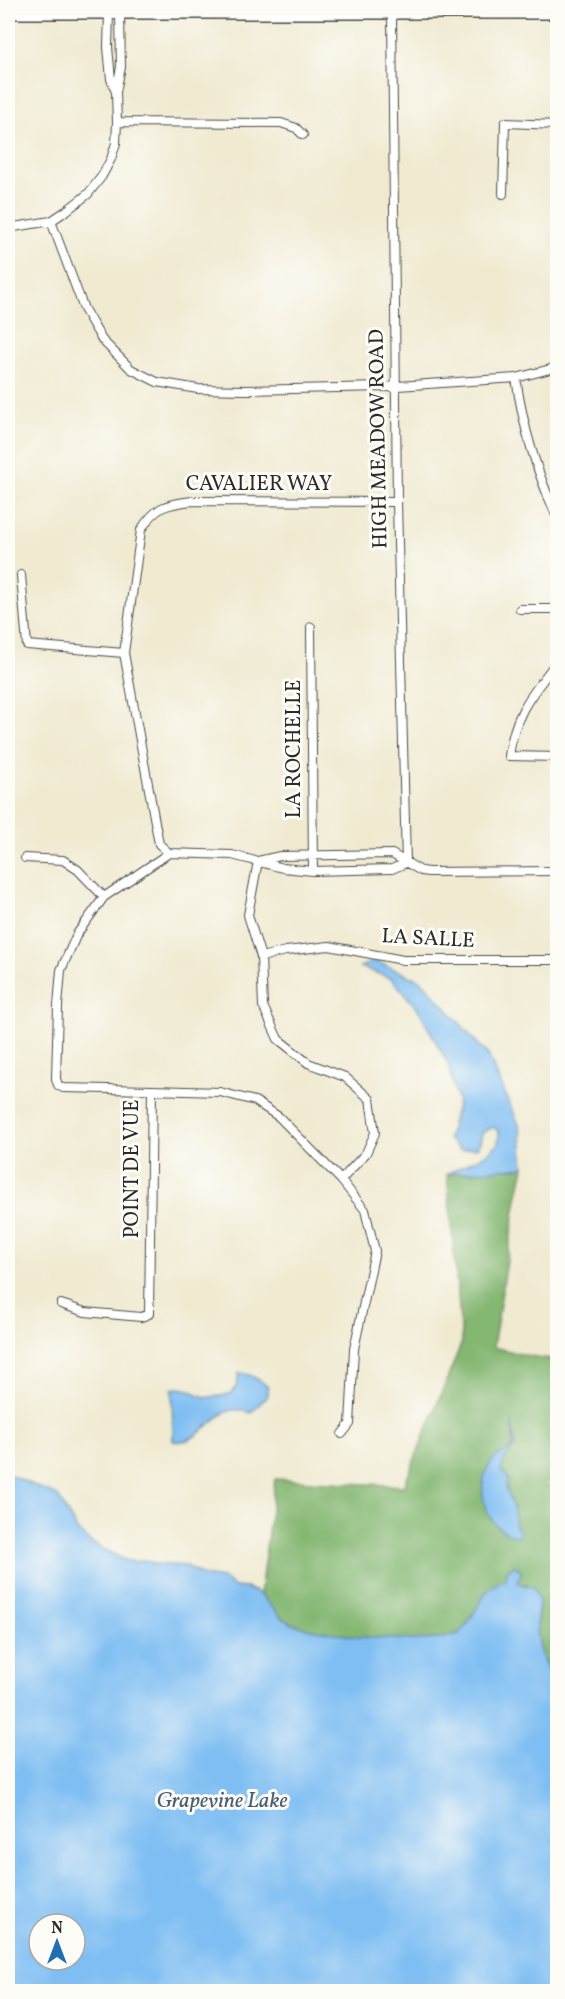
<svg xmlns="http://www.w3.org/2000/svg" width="565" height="1999" viewBox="0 0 565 1999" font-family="Vollkorn,serif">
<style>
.forest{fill:#84b772;stroke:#58714e;stroke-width:1.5}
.water{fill:#7ebef3;stroke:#54748f;stroke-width:1.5;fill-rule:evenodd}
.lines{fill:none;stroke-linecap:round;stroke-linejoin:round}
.minor-casing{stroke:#494844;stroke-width:10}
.tertiary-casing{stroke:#494844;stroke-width:12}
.minor{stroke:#fff;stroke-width:8}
.tertiary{stroke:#fff;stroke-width:9}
.labels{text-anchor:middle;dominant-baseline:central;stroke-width:6;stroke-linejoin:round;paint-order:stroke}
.street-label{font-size:21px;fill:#2b2b2b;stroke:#fdfcf7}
.water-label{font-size:22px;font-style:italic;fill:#485e71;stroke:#fdfcf7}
</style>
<rect width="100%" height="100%" fill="#fdfcf7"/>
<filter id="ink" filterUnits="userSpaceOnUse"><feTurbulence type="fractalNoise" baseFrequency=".0167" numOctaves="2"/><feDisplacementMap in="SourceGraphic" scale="12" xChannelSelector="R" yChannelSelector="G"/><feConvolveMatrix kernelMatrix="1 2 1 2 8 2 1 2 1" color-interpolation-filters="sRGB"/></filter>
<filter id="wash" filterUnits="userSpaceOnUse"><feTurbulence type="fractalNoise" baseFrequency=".008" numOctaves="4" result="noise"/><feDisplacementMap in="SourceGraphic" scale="24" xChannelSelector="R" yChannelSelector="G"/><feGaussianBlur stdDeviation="1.35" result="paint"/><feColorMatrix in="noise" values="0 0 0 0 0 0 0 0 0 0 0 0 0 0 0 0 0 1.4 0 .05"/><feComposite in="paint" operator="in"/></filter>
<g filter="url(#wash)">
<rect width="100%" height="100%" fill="#f0ead1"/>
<path class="forest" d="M524 1167 517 1198 493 1347 529 1356 557 1360V1456L547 1486 557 1491V1682C540 1665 533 1630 540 1606L527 1584H521L508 1578C499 1591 484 1602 473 1614 468 1621 465 1632 456 1635 422 1646 327 1638 293 1624 278 1618 270 1606 260 1594L275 1479 404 1486 462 1342 447 1174Z"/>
<path class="water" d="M375 961 422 981 488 1055 520 1127 524 1167 447 1174 488 1153 498 1144 499 1132 493 1127 482 1133 479 1147 460 1150 448 1139 458 1102 448 1064 418 1009 392 979 360 967Z
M239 1373C249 1373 261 1381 268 1387V1395L251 1413C215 1397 205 1447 173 1441L172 1389C184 1385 195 1394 206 1397 215 1398 224 1395 232 1393L237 1385Z
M512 1420 515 1446 505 1458 501 1471 507 1476 508 1482 506 1487 514 1511 515 1526 520 1532 519 1536C485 1532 472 1487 492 1461 497 1454 504 1453 511 1449L513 1445Z
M8 1474 58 1496 77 1530 92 1543 113 1554 125 1560 135 1562 146 1560 155 1564 186 1566 203 1576 224 1579 234 1587 246 1588 260 1594 281 1617 293 1624 311 1629 357 1637 413 1640 438 1639 458 1634 466 1626 486 1592 500 1581 506 1580 507 1570 514 1566 520 1569 521 1574 517 1581 521 1584 533 1587C544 1609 536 1604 537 1624 538 1644 543 1668 557 1682V1991H8ZM39 1924H75V1960H39Z"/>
</g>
<g filter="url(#ink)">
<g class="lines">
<defs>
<path id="minor" d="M392 14 397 502 406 863
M116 92 121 67 120 14
M117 122 281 123 296 128 303 135
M503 194 505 123 558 125
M51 221 84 309 102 340 131 369 157 382 198 389 246 390 383 387 516 378 558 367
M8 228 51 221 66 211 88 194 102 176 111 159 116 143 117 122 116 92 111 79 108 47 109 14
M516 378C523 427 537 474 558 519
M21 575 27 645 124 653
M520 609H558
M311 627 313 871
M558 660C532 695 515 711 509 756L558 757
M169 853 159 844 124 653 141 530C156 506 166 504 192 501L397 502
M169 853 232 855 283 868 313 871 392 869 406 863
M25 858 63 860 78 870 104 897
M258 861 248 915 261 957 263 1006 278 1039 308 1063 345 1077 370 1099 375 1133 366 1153 341 1180
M258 861 280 856 392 854 421 871 428 872 558 871
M261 957 286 951 329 946 403 960H558
M152 1090 220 1092 255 1101 279 1117 341 1180 365 1210 375 1251 354 1349 350 1424 342 1434
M61 1304 85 1312 141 1317 149 1314 152 1090 63 1088 58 1085 56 1079 58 1006 61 970 77 934 104 897 169 853"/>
<path id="tertiary" d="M8 14H558"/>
</defs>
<use href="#minor" class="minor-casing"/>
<use href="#tertiary" class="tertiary-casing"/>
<use href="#minor" class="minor"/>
<use href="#tertiary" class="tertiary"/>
</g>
</g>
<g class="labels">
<g class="street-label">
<text transform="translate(379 439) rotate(-91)">HIGH MEADOW ROAD</text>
<text x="259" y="484">CAVALIER WAY</text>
<text transform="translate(294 749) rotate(-90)">LA ROCHELLE</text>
<text transform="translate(428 939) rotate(3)">LA SALLE</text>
<text transform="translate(132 1169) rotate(-90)">POINT DE VUE</text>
</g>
<g class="water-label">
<text x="222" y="1801">Grapevine Lake</text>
</g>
</g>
<rect width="565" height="1999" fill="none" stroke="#fdfcf7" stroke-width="30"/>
<g transform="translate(57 1942)"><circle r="28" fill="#fdfcf7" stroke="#a9a8a5" stroke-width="1.5"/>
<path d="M0-4.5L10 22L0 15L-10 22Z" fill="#1f6fb2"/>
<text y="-9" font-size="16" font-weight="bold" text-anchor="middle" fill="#2b2b2b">N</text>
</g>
</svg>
